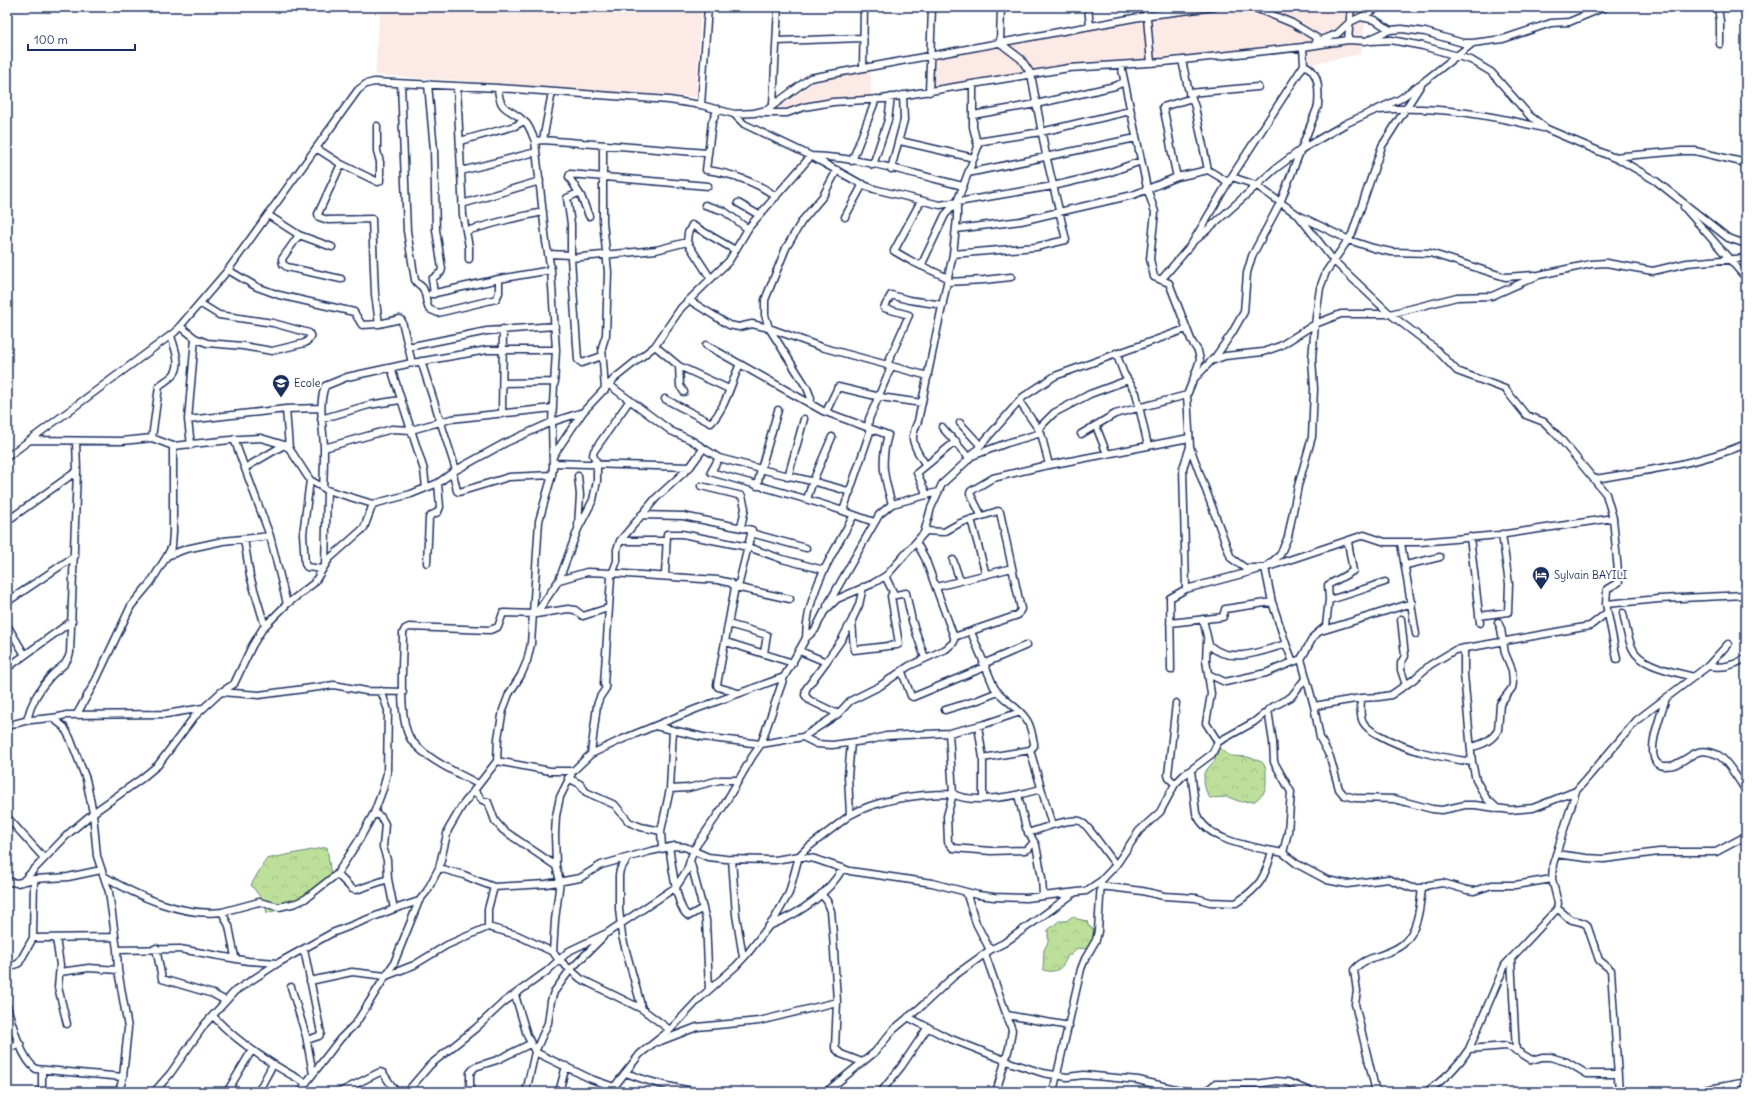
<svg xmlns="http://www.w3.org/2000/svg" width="1753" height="1099" viewBox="0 0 1753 1099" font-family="Delius,sans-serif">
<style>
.built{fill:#fceae7}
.forest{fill:url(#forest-crowns);stroke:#6c887c}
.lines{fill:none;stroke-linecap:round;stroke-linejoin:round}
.minor-casing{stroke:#1b2f5e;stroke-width:9}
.minor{stroke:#fff;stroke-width:6}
.labels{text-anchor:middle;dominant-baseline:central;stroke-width:4;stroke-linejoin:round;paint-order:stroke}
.poi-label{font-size:11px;fill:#1b2f5e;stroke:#fff;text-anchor:start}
</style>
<defs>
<pattern id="forest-crowns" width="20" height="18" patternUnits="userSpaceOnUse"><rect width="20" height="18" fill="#bce09a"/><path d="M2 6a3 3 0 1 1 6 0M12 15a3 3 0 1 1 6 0" fill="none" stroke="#a1c087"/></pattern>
</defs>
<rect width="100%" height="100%" fill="#fff"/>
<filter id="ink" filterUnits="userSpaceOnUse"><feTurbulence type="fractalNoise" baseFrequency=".025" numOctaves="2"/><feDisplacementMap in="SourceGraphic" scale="8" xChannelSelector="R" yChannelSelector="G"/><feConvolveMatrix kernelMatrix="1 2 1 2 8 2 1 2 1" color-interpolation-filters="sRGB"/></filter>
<g filter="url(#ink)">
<path class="built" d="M380 7H701L696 97 375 75Z
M1215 7H1367L1361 54 1304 65 1303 47 1069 68 929 92 930 56 1150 15Z
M871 66V99L781 113V99L810 78Z"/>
<path class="forest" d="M1220 747 1227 754 1231 756 1248 757 1262 762 1266 768V787L1263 794 1255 801 1241 802 1228 797 1210 798C1204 791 1204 782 1204 773L1215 760V752Z
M327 847 331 876 299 904 267 913 265 903 251 885 266 859Z
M1073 916 1077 919 1087 921 1088 925 1095 931 1092 942 1087 949 1078 948 1071 955H1068C1063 968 1057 974 1043 970L1044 950 1048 942V930L1059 921C1069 921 1065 921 1073 916Z"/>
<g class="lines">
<defs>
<path id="minor" d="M1088 7 1090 26
M1146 7 1151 63
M1253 7 1292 23 1322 41
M1706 7 1718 8 1731 7
M1718 8 1720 21V44
M1361 17 1375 20 1390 30 1402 29 1425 32 1463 43H1473L1503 39 1551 23 1569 22 1605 7
M1348 40 1351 7
M777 41 863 38
M1371 41 1391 40 1423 46 1471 60 1491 72 1529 115 1547 129 1624 162 1656 181 1728 238 1746 244
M1316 42 1337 34 1350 22 1365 15 1379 7
M1121 65 1147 188 1155 212 1150 259 1154 277 1169 283 1192 342 1198 351 1200 360 1194 377
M863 68 864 7
M401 84 407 231 415 280C417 284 419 284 422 287 427 293 425 302 429 309L438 313 496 299 499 293V279
M428 84 434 150 436 230 442 269 441 272 432 279 434 294
M457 86 463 215 469 247V259
M929 92 932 7
M1189 93 1258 87
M701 105 708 7
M773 105 778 7
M718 109 712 122 706 170C727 172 760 183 776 197
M1380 110C1434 105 1491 115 1543 128
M761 113H787L804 107 833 102 882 99 1069 68 1164 62 1303 47 1348 40 1366 41 1390 30
M734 114 744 124 811 156 861 184 874 189 940 205 1053 186 1108 173 1141 161
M973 115 1036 104 1115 86 1124 82
M543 140 552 92
M460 141 515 126 524 121
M535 141 543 140 707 153
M900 141 974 158
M977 142 1041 132 1130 111
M603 145V221L608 272 606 335 602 347 605 390
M316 148 341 164 378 182 380 181V162L377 151V126
M1613 157 1682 151H1695L1746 163
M852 161 876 99
M341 164 318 214 319 217 328 220 372 219 375 294 379 324
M873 165 888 120 891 97
M891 169 904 120 903 95
M1208 170 1228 182
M461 171 536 152
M968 173 1136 138
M1177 177C1171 154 1169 130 1163 107L1192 98
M1232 177 1256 185 1298 215 1349 240 1373 248 1391 252 1430 253 1505 277 1535 275
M578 193 567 198 571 224V258L578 360 582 363 602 356
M921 201 894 251 913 262 948 278
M738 203 759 215
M462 204 540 181
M705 205 724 211 748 229
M1684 207 1746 278
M268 215 299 235 332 247
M1298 215 1334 261 1390 314 1437 350 1457 371 1505 389 1526 415 1544 422 1559 437 1606 494 1613 518 1619 582 1607 589 1606 604 1617 659
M589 216 581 196 569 177 570 174 708 186
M845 217 863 184
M956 229 1021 221 1059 212 1133 195 1177 177 1208 170 1195 107 1188 88 1182 60
M466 231 510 219 543 212
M299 235 282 259 283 264 287 267 341 279
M1197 239 1275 169 1302 149 1347 123 1400 99 1419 85
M548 254 571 255
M953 254 1036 247 1066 240 1046 155 1031 74 1021 59 1000 43 1001 7
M571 258 656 250 687 242
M921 266 945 215 957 202
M228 270 257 287 279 295 354 312 362 325 379 324 400 319 402 321 412 363
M711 279 687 242 688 233 692 225 735 250
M1161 280 1191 245 1227 184 1304 65 1303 47 1306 46
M947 282 984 280 1011 277
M431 294 499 279 551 270
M689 300 729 325 739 327 752 324 769 328 821 347 928 376
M180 326 195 338 207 343 243 346 272 351 305 343 311 337 309 333 273 323 219 315 201 304
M706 345 823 411 888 435C880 462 884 478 892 504
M655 346 679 366 680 386 684 392
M408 347 487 331 555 326
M1116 353 1124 374 1136 393 1148 446
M1214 360 1225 356 1263 352 1280 346 1315 324 1341 314H1390L1457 297 1492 296 1539 275 1591 264 1606 263 1653 271 1687 263 1746 258
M421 361 456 470
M887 365 909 315 884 308 891 295 909 300 943 305
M679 366 729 389
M391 368 424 470 426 488
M503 383 555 382
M608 384 671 431 691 440 719 458 761 469 778 410
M665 399 711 423C726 407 731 383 740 364
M1019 401 1041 433 1049 465
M810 404 811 398 807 388 769 328 765 315V300L786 248 802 221 823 196 837 170
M286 409 289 448
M826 412 838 387 880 397 922 403
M502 414 503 329
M321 419 369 405 400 400
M188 420 286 409 321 408
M960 423 980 445
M1096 426 1107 454
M942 427 969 458
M868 428 869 419 891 367
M871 429 843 511 874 522
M1038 429 1054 413 1090 394 1128 380
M1081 434 1115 414 1187 395
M152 438 159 386C163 382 170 379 174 374 182 365 174 346 171 336
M234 439 270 536 287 604
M31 440 122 441 152 438 173 446 240 439 261 438 281 444 289 448 310 480 327 490 373 504
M191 445 188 420 195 338
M1190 447 1231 558 1245 568H1265L1280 555 1288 537 1298 486 1312 437 1314 389 1312 358 1315 324 1320 288 1326 272 1352 234 1382 146 1422 83 1473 43
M324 448 392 429 411 430 451 419 553 408
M553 456 583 412
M972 456 1007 443 1041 433
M7 457 175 332 228 270 358 90 366 84 374 82 498 88 669 100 701 105 734 114 754 113 767 110 810 78 1150 15 1215 7
M719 458 711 472C755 485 800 496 843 511
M553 463 690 467
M926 465C921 458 912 445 913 436 914 431 916 425 918 421L953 254 957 218V202L978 147 973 127V85
M245 468 284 445
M453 473 457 491 459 492 509 477 552 475
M578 476 580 495 578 526
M788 477 804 419
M1594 479C1645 471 1698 464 1746 444
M310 480 303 534 305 564 307 567 322 569
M701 486 742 496 745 508 741 527
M757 486 761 469C790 477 821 482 850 492
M323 487C324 474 324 460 324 447 323 426 318 406 325 386L347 377 412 363 487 350H556
M927 495 917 473 956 441
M807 499 813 481 832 437
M641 515 683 516 752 530 739 583 735 587 717 685 718 687 738 693
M981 515 970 493 971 491 993 478 1039 467 1189 438
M971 519 986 575
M7 521 77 471
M925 531 944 532 960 523 998 511 1000 512 1021 609 1018 615 954 637
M751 533 806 548
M1470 537 1480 623
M244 539 250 576 265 626
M620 541H666
M1401 543 1416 634
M167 556 186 549 223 541 270 536
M953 560 960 581
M427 563 429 518 432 515 438 512 440 507 438 483
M325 565 327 490
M1406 565 1440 557
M1268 567 1364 535 1385 542H1420L1499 535 1613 518
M1265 568 1272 602 1286 644
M665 575 667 534H682L748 547 782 559 824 570
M559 580 587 572 611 573 718 580 731 583 735 587 790 599
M863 587 859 605 852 620 854 650 897 645 899 644 891 596 893 592 885 576
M936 587 1012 568
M1186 589 1257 570
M891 596 906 593 912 621 925 658
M1329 600C1348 595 1366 588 1385 582
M7 602 75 556
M1606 604 1659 599 1746 595
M827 606 879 515 892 504 938 492
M1623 613C1626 626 1628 644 1636 654 1647 667 1678 673 1694 677
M536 614 568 609 575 610 583 616 608 608
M1479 616 1508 612 1509 584 1502 534
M1203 619 1209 645C1230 665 1262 651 1286 644L1293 662 1301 659 1314 706 1320 738 1330 757 1339 789 1344 795 1355 798 1394 799 1432 809 1442 810 1465 805H1475L1510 810 1533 808 1576 791
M1401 619 1405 656 1401 663V670L1406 685
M1170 623 1223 617 1225 609 1272 602
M728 624 767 635 764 653
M7 625 25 655
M1321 631 1412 603
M971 632 994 687C1002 700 1018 706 1026 719 1031 725 1032 735 1034 743V746L1030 750 1052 825C1060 823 1072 819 1080 821 1086 822 1109 857 1116 865
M806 638C806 593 833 554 854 515
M1207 640 1206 660 1211 694 1206 723 1218 742
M726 642 793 663
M1464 648V674L1472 762 1476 780 1486 798 1498 809
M800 651 826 662 842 639 852 620
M1301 659 1314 636 1326 626 1329 599 1328 585 1353 571 1348 542
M826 662 806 689 805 695 809 700 838 714
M983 664 1027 645
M1708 666C1723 668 1733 666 1746 658
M7 668 72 621
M1171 670 1170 598 1186 589 1183 468 1190 447 1187 395 1193 380 1216 356 1232 333 1244 312 1247 273 1252 256 1280 203 1318 106C1319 92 1320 71 1304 65
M902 672 911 696 913 697 985 667
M1208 674 1225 682 1266 673 1293 662
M221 692 259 695 334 685 366 691 403 692
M1361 698C1361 705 1359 715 1363 722 1366 728 1372 731 1377 734 1407 751 1439 757 1472 762
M1666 698C1662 712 1640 764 1664 766 1668 766 1673 766 1676 764 1693 757 1696 745 1718 755 1726 759 1741 783 1746 791
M1314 706 1361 698 1379 697 1391 695 1413 680 1430 665 1455 650 1590 626 1605 614
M945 710 978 700 998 692
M1268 710 1273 742 1274 762 1291 792 1288 832 1283 853 1297 864 1327 880 1347 884 1388 879 1412 888H1422L1429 885 1443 883 1467 890 1474 891 1492 885H1515L1552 879
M77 714 96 680 131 606 151 582 167 556 172 546 173 532V446
M54 719 64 727 70 738 86 779 93 813 97 856 109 892 117 950 118 970 128 1028 123 1077 119 1092
M27 720C31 703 39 689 51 676 59 667 67 666 70 653L77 471 76 441
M655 726 703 737 761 744 803 737 838 714 850 701 880 686 909 666 946 649 954 642V637L925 558 916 542
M978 726 983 758 1030 750
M7 727C26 717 46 721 66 715L166 714 203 708
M803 737 817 744 832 745 871 740 886 736 949 733 985 724 1020 712
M1471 747C1482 745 1492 741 1498 730L1500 704 1512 688 1513 683 1512 670 1505 653 1501 629 1498 622
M591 754 597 705 600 697 606 688 604 684 611 577 617 561V549L620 541 656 498 690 467 703 449
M497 761 550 771H573
M1191 770 1196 813C1208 843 1255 847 1283 853
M568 778 580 784 586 792 615 805 629 822 641 827 661 831
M478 784C456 772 429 761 412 741 397 723 403 657 403 633L405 629 409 627 490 630 498 627 503 613 536 614 559 580 578 529 593 500 597 481V463L593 455 594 451 630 400
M1175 784 1169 778 1168 775 1176 703
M670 789 688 788 720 780H739
M474 790 482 800 488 802 495 821 503 830 556 866
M1018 795 1026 828 1036 845 1042 878 1043 895
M983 799V758
M850 815C881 798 917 794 953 794L949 733
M7 817 44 858
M1028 833 1052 825
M1034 842 1028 849 1025 850 991 851 953 848 948 842 947 816 953 794C973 805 1020 795 1041 789
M669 847C672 861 676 911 689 916L703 908
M662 848 661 831 670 789 673 730
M1556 854 1586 858 1604 859 1659 852H1716L1746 836
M628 858 620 870 619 875V909L622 936 642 1009
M732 859 736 915 743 957
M690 860 706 920 709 990
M439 868 464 875 478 881 494 887 546 884 580 878 601 865 651 851 675 846 685 847 708 857 726 859 775 860 799 856 806 849 850 815 848 776 851 743
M337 874 352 889 356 890 388 879 387 860 383 847 385 824 381 817 374 813
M104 876C136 896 184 917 222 912L229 926 235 957
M388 879 394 909
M7 880 11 882 17 883 34 879 68 877 101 870
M22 882 68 834 93 813 141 779 158 765 194 717 221 692 234 684 252 646 263 628 287 604 314 583 329 559 364 528 373 504 411 494 438 483 456 470 505 443 552 422 583 412 615 378 655 346 681 308 729 261 749 227 811 156C861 157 914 174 963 186
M1101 886 1142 891 1164 896 1196 898 1210 902 1236 903C1260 887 1265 878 1272 851
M966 892 976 923 990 950
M821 894 827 901 831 911 833 934 837 1002 835 1048 841 1054 862 1062
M1557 909C1563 911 1565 917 1570 919 1576 922 1581 920 1587 925L1599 960 1611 970 1619 1092
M222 912 259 902 279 907 296 903 305 899 337 874 359 840 374 813 383 789 387 773 388 710 381 691
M769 926C798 914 827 896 843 868
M488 927V909L494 887
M33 938 115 937
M56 938 60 965 58 987 67 1024
M156 948 162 979 213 994 226 1001
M304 949 321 1033 319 1036 307 1040
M117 950 180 949 248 961 278 963
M985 954 1012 1030 1009 1048 996 1092
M1511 958 1516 1051
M7 969 19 963 33 938 34 879
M60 972 89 968 118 970
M310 981 352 972 386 976 414 965 447 945 488 927 517 935 553 952
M291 987 306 1036 313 1074
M515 995 527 1035 535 1052 591 1079 614 1087
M7 1006C12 1023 21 1059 36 1069L123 1077
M1007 1015 1069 1026
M213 1016C239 1044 272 1065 306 1083
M908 1017 946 1037 1012 1063 1043 1073 1067 1077 1084 1075 1138 1080 1188 1092
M670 1030 642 1009 581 979 558 959 553 952 555 920 560 881 556 866 555 834 556 816 560 797 573 771 591 754 623 739 696 709 784 677
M658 1042 697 1027 759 1021 837 1002
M7 1047 21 1045
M1469 1049 1506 1046 1512 1048 1532 1060 1542 1057H1550L1567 1062 1587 1074H1618
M626 1073C651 1083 672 1088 699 1092
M42 1092V1070
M154 1092 170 1074 205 1024 235 991 278 963 332 933 394 909 419 901
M227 1092 252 1050
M258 1092 273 1064
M301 1092 306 1083 340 1039 356 1023 394 963 419 901 427 891 439 868 448 830 462 806 497 761 498 738 503 710 509 694 521 675 527 661 531 644 539 521 552 475 553 467 552 422 556 350 551 270 546 242 535 141C532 135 530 126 525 122 509 106 500 114 498 88
M340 1092 380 1072 383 1073 396 1092
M407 1092 430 1065 476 1028 504 1002 546 972 569 951 607 933 676 887 687 870 694 849 723 807 752 757 761 744 784 677 806 638 815 630 824 612 837 599 872 584 887 575 924 533 931 508 942 484 967 461 1023 397 1055 376 1186 329
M470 1092V1073L475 1067 497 1060 530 1044
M526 1092 535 1052 548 1023 551 1001 554 992 570 970 603 937
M559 1092 566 1066
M610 1092 640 1054 670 1030 700 998 736 966 748 953 775 918 789 893 799 856 815 859 850 871 932 883 978 895 994 897 1026 898 1086 891 1101 881 1116 865 1139 831 1160 812 1175 784 1184 775 1212 754 1218 742 1254 722 1274 706 1291 697 1305 679
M826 1092 875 1052 893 1030 923 1005 954 976 990 950 1004 943 1041 917 1074 893
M881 1092 901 1067 928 1027
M1053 1092 1081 969 1085 959 1096 940 1098 931 1101 881
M1205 1092 1215 1084H1257L1276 1081 1288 1082 1311 1092
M1376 1092 1355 1004 1357 991 1354 970C1359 963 1370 958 1378 956 1387 953 1396 950 1403 944 1418 931 1420 906 1422 888
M1426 1092C1444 1080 1457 1068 1469 1049L1505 965 1557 909 1558 903 1552 879 1553 864 1576 791 1637 720 1708 666 1728 644
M1694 1092 1746 1082"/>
</defs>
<use href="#minor" class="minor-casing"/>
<use href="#minor" class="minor"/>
</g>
</g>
<defs>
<symbol id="school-pin" viewBox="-11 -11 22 30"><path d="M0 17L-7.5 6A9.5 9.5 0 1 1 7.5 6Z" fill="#1b2f5e" stroke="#fff"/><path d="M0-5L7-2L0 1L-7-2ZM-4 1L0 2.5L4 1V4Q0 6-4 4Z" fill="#fff"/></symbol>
<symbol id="hotel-pin" viewBox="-11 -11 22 30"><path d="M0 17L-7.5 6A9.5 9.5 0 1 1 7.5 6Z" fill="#1b2f5e" stroke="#fff"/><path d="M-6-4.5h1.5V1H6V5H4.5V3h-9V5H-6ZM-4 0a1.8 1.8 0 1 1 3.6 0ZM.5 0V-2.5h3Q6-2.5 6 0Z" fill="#fff"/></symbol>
</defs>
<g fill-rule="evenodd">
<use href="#school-pin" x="271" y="373" width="20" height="27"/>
<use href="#hotel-pin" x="1531" y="565" width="20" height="27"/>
</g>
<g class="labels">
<g class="poi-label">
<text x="294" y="383">Ecole</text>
<text x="1554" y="575">Sylvain BAYILI</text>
</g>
</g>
<rect width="1753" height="1099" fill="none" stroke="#fff" stroke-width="24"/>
<rect x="12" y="12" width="1729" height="1075" fill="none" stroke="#1b2f5e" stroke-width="1.5" filter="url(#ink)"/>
<path d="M28 44v6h107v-6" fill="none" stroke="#1b2f5e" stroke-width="2"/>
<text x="34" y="44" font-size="12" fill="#1b2f5e" stroke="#ffffff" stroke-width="3" paint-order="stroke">100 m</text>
</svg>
